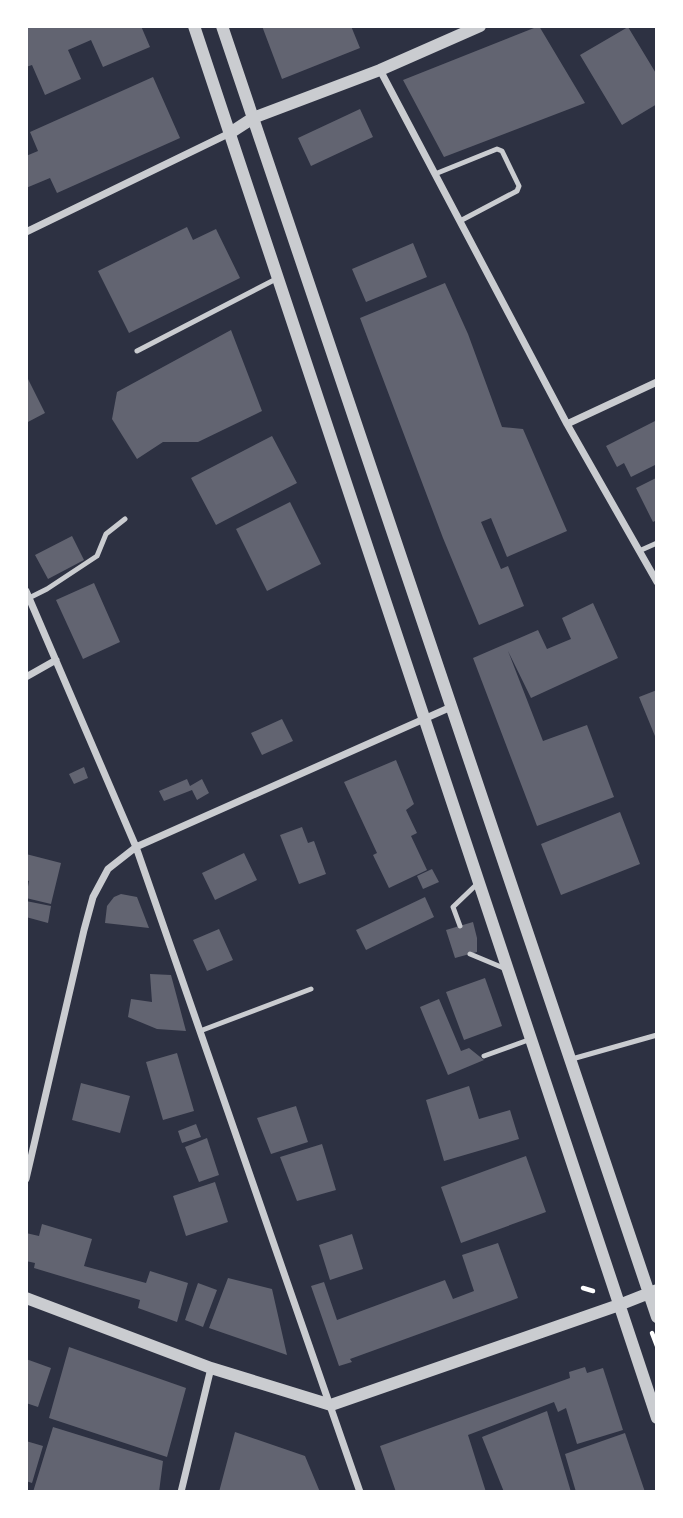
<svg xmlns="http://www.w3.org/2000/svg" width="683" height="1518" viewBox="0 0 683 1518" font-family="'Exo 2',sans-serif">
<style>
.building{fill:#626471}
.lines{fill:none;stroke-linecap:round;stroke-linejoin:round}
.path{stroke:#fff;stroke-width:4.5}
.service{stroke:#caccd0;stroke-width:5}
.minor{stroke:#caccd0;stroke-width:7}
.tertiary{stroke:#caccd0;stroke-width:12}
</style>
<rect width="100%" height="100%" fill="#2d3142"/>
<path class="building" d="M26 26H141L150 47 103 67 91 40 68 50 81 79 45 95 32 65 26 67Z
M262 26H351L360 48 282 79Z
M539 26 585 103 444 157 403 80Z
M628 27 657 75V104L622 125 580 55Z
M153 77 180 138 57 193 50 178 26 188V156L38 151 30 132Z
M360 109 373 137 311 166 298 138Z
M187 227 193 240 216 229 240 278 129 333 98 271Z
M413 243 427 277 366 302 352 269Z
M445 283 468 334 502 427 523 429 567 531 507 557 491 518 481 522 501 569 508 566 524 606 479 625 443 538 360 318Z
M231 330 262 411 198 442H163L137 459 112 419 117 392Z
M26 375 45 413 26 423Z
M657 420V464L631 477 624 463 617 467 606 446Z
M272 436 297 483 216 525 191 478Z
M656 478 657 520 653 522 636 488Z
M290 502 321 564 267 591 236 529Z
M72 536 84 560 48 579 35 555Z
M94 583 120 642 83 659 56 600Z
M593 603 618 658 531 698 508 651 543 741 587 725 614 797 537 826 473 658 538 630 547 649 571 639 562 618Z
M657 690V741L639 697Z
M282 719 293 741 262 755 251 733Z
M396 760 414 804 406 810 417 833 411 836 427 870 389 888 373 855 377 853 344 782Z
M84 767 88 778 74 784 69 774Z
M187 779 190 786 202 779 209 793 197 800 192 790 164 801 159 791Z
M620 812 640 864 561 895 541 844Z
M302 827 308 843 314 841 326 874 299 884 280 835Z
M244 853 257 880 215 900 202 873Z
M26 854 61 863 51 904 26 898 29 881 26 880Z
M432 869 439 882 423 889 417 876Z
M121 894 137 897 149 928 105 923 107 906 114 897Z
M425 897 434 917 366 950 356 930Z
M26 901 51 906 48 923 26 917Z
M473 922 477 938V952L455 958 446 930Z
M219 929 233 960 207 971 193 940Z
M150 974 171 975 186 1031 157 1029 128 1017 131 999 152 1002Z
M485 978 502 1026 464 1040 446 992Z
M439 999 461 1051 469 1048 484 1060 448 1075 420 1007Z
M177 1053 194 1111 163 1120 146 1062Z
M81 1083 130 1096 120 1133 72 1120Z
M469 1086 479 1119 510 1110 519 1139 444 1161 426 1100Z
M296 1106 308 1142 271 1154 257 1118Z
M196 1124 201 1137 182 1143 178 1131Z
M207 1138 219 1175 199 1182 185 1147Z
M322 1144 336 1190 297 1201 280 1157Z
M526 1156 546 1212 461 1243 441 1187Z
M215 1182 228 1222 186 1236 173 1196Z
M42 1224 92 1239 84 1266 146 1283 150 1271 188 1283 177 1322 138 1308 140 1300 34 1268 35 1263 26 1261V1233L39 1236Z
M352 1234 363 1269 330 1280 319 1245Z
M498 1243 518 1298 350 1359 352 1362 339 1366 311 1286 324 1282 337 1320 445 1280 453 1299 474 1291 462 1255Z
M228 1278 272 1289 287 1355 209 1328Z
M198 1283 217 1290 203 1327 185 1320Z
M69 1347 186 1388 167 1457 49 1418Z
M26 1359 51 1368 38 1407 26 1403Z
M585 1367 587 1373 603 1368 623 1430 577 1444 566 1408 558 1412 554 1402 468 1435 486 1492H396L380 1446 570 1378 569 1372Z
M547 1411 571 1492H504L482 1437Z
M53 1427 163 1461 159 1492H33Z
M235 1432 305 1456 320 1492H219Z
M625 1433 645 1492H576L565 1454Z
M26 1441 43 1446 32 1483 26 1481Z"/>
<g class="lines">
<path class="path" d="M583 1288 593 1291
M652 1333 657 1346"/>
<path class="service" d="M435 174 497 149 502 151 519 186 517 191 460 221
M137 351 276 279
M639 551 657 543
M29 598 47 589 97 556 106 534 125 519
M460 926 453 907 477 884
M470 954 506 969
M200 1031 311 989
M484 1056 531 1039
M572 1059 657 1035"/>
<path class="minor" d="M380 70 567 424 657 582
M26 232 230 133
M567 424 657 382
M26 591 136 847 360 1492
M26 677 56 660
M26 1179 84 930 93 897 108 869 136 847 451 707
M181 1492 211 1368"/>
<path class="tertiary" d="M194 26 657 1418
M222 26 657 1317
M230 133 253 118 380 70 480 26
M26 1298 211 1368 331 1405 619 1305 657 1290"/>
</g>
<rect width="683" height="1518" fill="none" stroke="#ffffff" stroke-width="56"/>
</svg>
